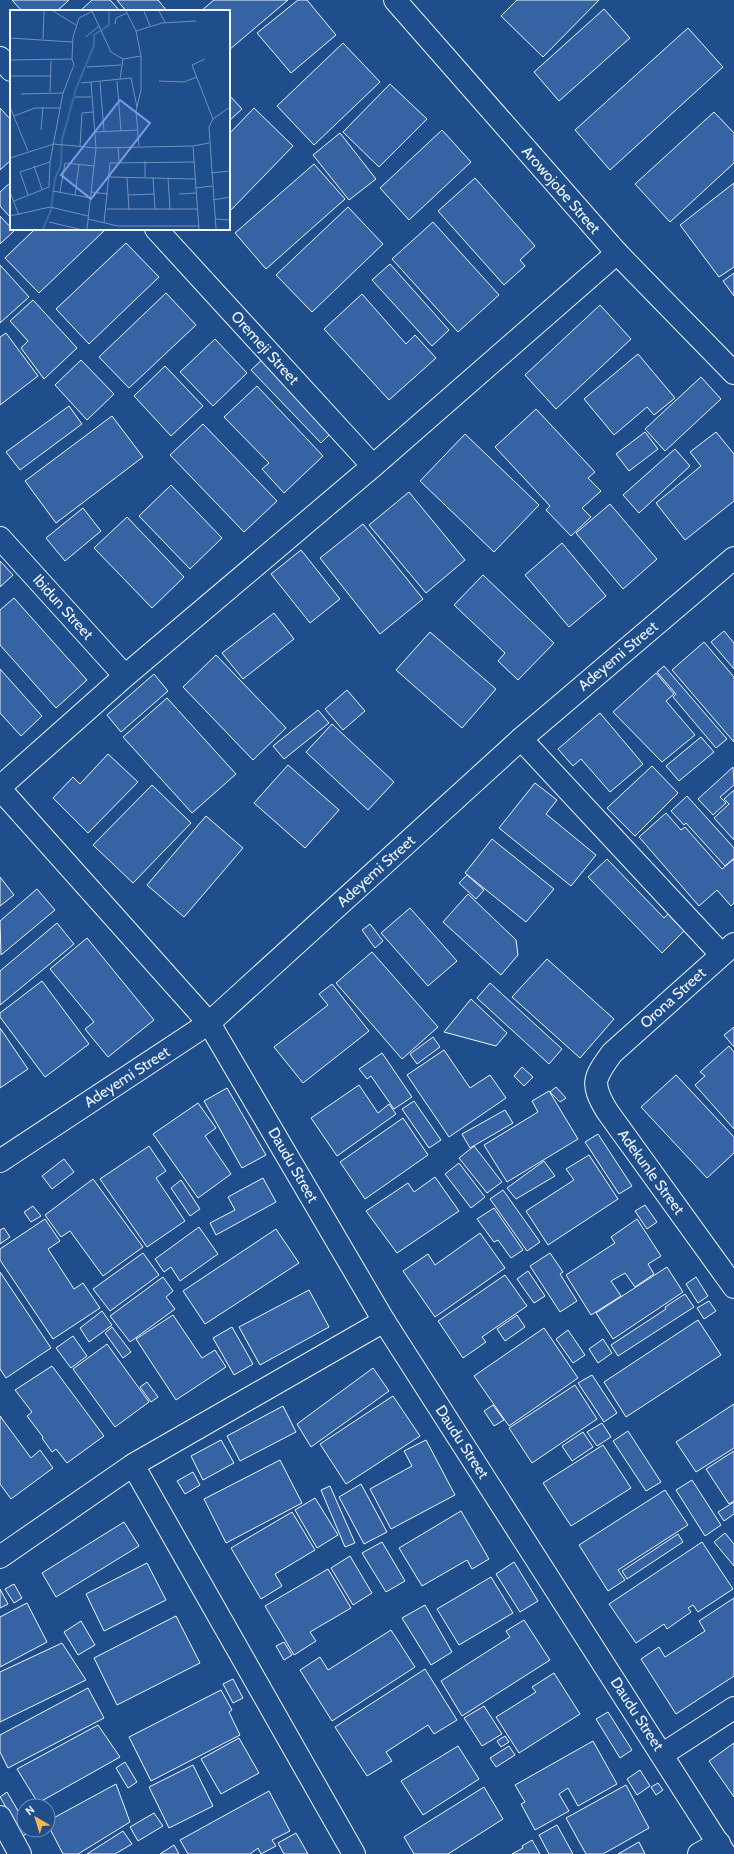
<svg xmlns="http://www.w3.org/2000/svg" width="734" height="1854" viewBox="0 0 734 1854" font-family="Cabin,sans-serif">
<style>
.building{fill:#3563a3;stroke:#f2f6ff}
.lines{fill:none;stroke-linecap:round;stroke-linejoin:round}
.street-casing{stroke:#f2f6ff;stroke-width:24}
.secondary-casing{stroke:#f2f6ff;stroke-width:24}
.street{stroke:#1f4e8c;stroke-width:22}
.secondary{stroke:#1f4e8c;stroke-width:22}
.labels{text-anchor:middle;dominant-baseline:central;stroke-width:3;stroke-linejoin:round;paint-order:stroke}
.street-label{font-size:15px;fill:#f2f6ff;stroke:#1f4e8c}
.inset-river{fill:none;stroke:#3b69a3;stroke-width:2}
.inset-road{fill:none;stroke:#7391ba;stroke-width:1}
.view{fill:#7d9aea;fill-opacity:0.15;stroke:#7d9aea;stroke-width:2}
.inset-edge{fill:none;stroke:#f2f6ff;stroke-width:2}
</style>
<rect width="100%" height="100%" fill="#1f4e8c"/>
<path class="building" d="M12 0H69L57 11H22Z
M92 0H110L120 11H80Z
M117 0H158L167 11H126Z
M214 0H288L229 50V11H201Z
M298 0H307L336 35 291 73 257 33Z
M517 0H599L543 57 501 16Z
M604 9 630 38 559 101 534 72Z
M688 28 723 67 610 170 575 130Z
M343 43 380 82 314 145 277 106Z
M390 84 427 119 379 167 343 132Z
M229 95 242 109 229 121Z
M0 108 11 120V160L0 170Z
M254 108 293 146 229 212V134Z
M714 112 734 133V163L670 222 635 184Z
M442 130 471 162 409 220 380 188Z
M340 133 376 179 349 200 313 155Z
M314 164 345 199 266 269 235 233Z
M475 178 535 246 520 260 525 266 504 285 438 211Z
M11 182V218L0 206V192Z
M734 183V267L719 277 680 225Z
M348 207 383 244 312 312 276 275Z
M0 216 14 231 0 244Z
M433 222 499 295 458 332 392 259Z
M35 229H106L39 293 5 258Z
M126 243 159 277 89 344 56 309Z
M390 264 449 330 432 346 372 280Z
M0 265 29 297 0 323Z
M734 273V296L723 281Z
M166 293 196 325 129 388 99 357Z
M362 294 406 344 415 335 436 358 389 400 324 329Z
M33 300 77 348 44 379 21 348 28 341 10 321Z
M600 305 631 339 556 409 525 375Z
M6 333 38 376 0 405V337Z
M215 339 247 373 213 406 180 372Z
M638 354 675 398 654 415 647 407 614 435 584 399Z
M266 356 335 429 321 443 251 370Z
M81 360 114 394 87 420 55 385Z
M165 366 203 406 171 436 134 396Z
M701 377 721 399 665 451 645 429Z
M257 386 323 456 284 493 262 469 269 463 224 417Z
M69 406 82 424 20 470 6 452Z
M536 409 595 472 588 478 601 491 582 508 591 517 571 536 546 510 550 506 495 447Z
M112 416 143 457 56 523 25 481Z
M203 424 277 501 244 532 170 455Z
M645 432 658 449 629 471 616 454Z
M716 432 734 454V501L685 540 656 503 701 466 690 452Z
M465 434 539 505 494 552 420 481Z
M675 449 690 466 639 513 623 495Z
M171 485 222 538 190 569 139 516Z
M409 492 465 560 426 593 369 525Z
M610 504 657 559 623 589 576 533Z
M83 508 101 531 65 561 46 538Z
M127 517 184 577 152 608 94 548Z
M363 524 423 599 380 634 320 558Z
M562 543 606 596 569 627 525 575Z
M301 550 340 599 310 623 271 574Z
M0 561 13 575 0 587Z
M483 575 554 643 518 680 498 661 505 653 454 605Z
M14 598 87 680 56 708 0 645V610Z
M274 613 294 639 243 679 222 653Z
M724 631 734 643V669L711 642Z
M430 632 496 689 462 728 396 670Z
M704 642 734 677V742L672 670Z
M216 655 286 728 253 760 183 687Z
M664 666 727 739 716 748 673 697 676 694 657 672Z
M0 669 42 716 21 736 0 713Z
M656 673 674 694 666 701 695 735 662 762 613 712Z
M154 674 168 691 121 732 107 715Z
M347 690 365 711 343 730 325 709Z
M167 698 236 774 192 813 123 737Z
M318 710 329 723 284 759 273 746Z
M600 713 643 764 610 792 581 759 573 766 558 749Z
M332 724 394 782 368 810 306 752Z
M701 737 714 752 679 781 666 766Z
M108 754 138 782 88 833 53 798 73 777 80 784Z
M288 765 339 810 305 848 254 803Z
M652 766 678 793 635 836 607 808Z
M733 767 734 785 720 797 726 803 713 815 698 799Z
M535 783 557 800 546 814 596 855 571 886 499 828Z
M152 785 191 823 133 883 93 845Z
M734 790V840L714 818 729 804 724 799Z
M687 796 734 848V858L725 866 686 823 684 825 671 811Z
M666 813 681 830 685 827 722 869 734 859V903L731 906 717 890 699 906 639 837Z
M206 816 243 848 184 917 147 885Z
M492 839 554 889 526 922 465 873Z
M607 859 664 918 668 914 684 931 662 953 588 877Z
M467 875 484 890 476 899 459 883Z
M0 877 14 895 0 906Z
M37 889 55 910 1 955 0 921Z
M468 894 516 940 518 955 501 975 443 922Z
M410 908 457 961 428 986 381 933Z
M57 923 74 944 0 1005V971Z
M370 924 383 941 375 948 362 930Z
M87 938 154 1020 108 1057 85 1029 94 1022 50 969Z
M372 952 438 1027 402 1059 336 983Z
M547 959 614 1019 580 1058 512 997Z
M42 981 89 1044 45 1077 0 1017V1013Z
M490 983 562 1049 549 1064 477 998Z
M332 984 369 1031 303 1083 274 1047 328 1005 319 994Z
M471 999 507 1033 496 1046 444 1032Z
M734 1027V1047L724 1035Z
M0 1028 28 1069 0 1088Z
M433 1037 440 1047 417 1064 410 1054Z
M729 1046 734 1052V1129L695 1085 705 1076 700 1072Z
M444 1050 470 1088 490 1075 506 1098 449 1137 407 1075Z
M382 1053 412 1097 394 1109 371 1076 367 1079 359 1069Z
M522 1067 533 1077 524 1086 514 1076Z
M676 1075 734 1137V1153L707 1178 641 1107Z
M359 1085 378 1113 389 1104 396 1114 337 1156 311 1118Z
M556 1087 566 1098 560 1102 550 1092Z
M227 1088 266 1155 242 1168 204 1101Z
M549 1091 578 1139 507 1182 484 1145 538 1112 532 1101Z
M414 1101 441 1140 429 1148 402 1109Z
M198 1103 216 1128 205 1136 231 1174 198 1198 153 1134Z
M505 1110 513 1123 470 1148 462 1134Z
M403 1118 428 1155 365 1199 340 1162Z
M598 1134 632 1186 619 1194 585 1142Z
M149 1146 166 1171 156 1178 185 1221 147 1247 100 1179Z
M474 1146 502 1182 487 1193 459 1158Z
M589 1155 618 1199 548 1245 526 1211 574 1180 566 1169Z
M64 1159 74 1172 52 1189 42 1176Z
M544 1161 555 1176 516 1199 507 1188Z
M459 1163 485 1197 471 1208 445 1174Z
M435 1177 459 1211 397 1253 366 1211 408 1183 414 1192Z
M263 1178 276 1202 216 1235 210 1223 235 1210 228 1197Z
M93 1179 143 1247 103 1276 70 1231 61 1237 45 1215Z
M181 1180 200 1209 190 1216 171 1188Z
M503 1190 540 1242 527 1251 490 1199Z
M645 1205 657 1222 647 1229 635 1211Z
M33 1206 41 1216 31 1222 24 1212Z
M494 1208 523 1250 511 1258 498 1240 494 1242 477 1219Z
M45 1219 60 1241 48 1249 74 1289 83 1283 100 1308 53 1339 0 1260V1249Z
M637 1219 661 1256 648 1264 654 1274 635 1287 625 1273 611 1281 621 1296 591 1315 566 1275 615 1243 611 1237Z
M199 1227 218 1254 180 1281 171 1267 164 1272 155 1259Z
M4 1228 10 1237 0 1244V1230Z
M276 1229 299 1263 205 1324 183 1291Z
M480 1233 505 1268 435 1317 403 1271 428 1254 435 1265Z
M143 1253 159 1275 110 1311 93 1289Z
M550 1253 563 1272 560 1274 577 1301 560 1312 530 1266Z
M667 1267 683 1292 613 1339 596 1313Z
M528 1271 545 1296 534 1303 517 1279Z
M0 1272 51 1348 6 1378 0 1369Z
M505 1275 527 1306 482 1337 486 1342 463 1358 438 1321Z
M163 1277 173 1291 166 1297 175 1309 130 1342 110 1316Z
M696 1277 708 1296 698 1303 686 1284Z
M309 1290 329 1327 260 1365 239 1327Z
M685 1294 694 1307 618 1356 611 1345 666 1309 665 1307Z
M709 1301 716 1311 704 1319 697 1308Z
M102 1311 112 1325 89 1342 80 1328Z
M173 1315 202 1358 215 1350 226 1367 176 1400 136 1339Z
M517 1315 525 1327 505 1341 497 1329Z
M698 1320 721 1355 626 1417 604 1382Z
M112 1327 131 1352 123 1358 105 1333Z
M232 1327 253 1364 234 1375 213 1338Z
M544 1328 578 1378 509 1426 474 1376Z
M568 1330 585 1355 573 1363 556 1339Z
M73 1336 87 1356 71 1368 56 1348Z
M603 1339 612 1353 598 1363 589 1349Z
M107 1344 149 1402 115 1427 73 1369Z
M52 1366 104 1436 67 1463 56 1449 52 1452 42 1438 43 1437 27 1416 32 1412 15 1390Z
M373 1368 389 1391 311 1447 297 1424Z
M592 1375 617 1413 604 1422 578 1383Z
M147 1382 158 1397 151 1402 140 1387Z
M575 1385 597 1419 532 1463 509 1428Z
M393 1396 420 1436 346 1484 320 1444Z
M734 1404V1448L696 1472 676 1442Z
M493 1405 504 1420 494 1426 484 1411Z
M283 1406 296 1432 240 1461 227 1436Z
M0 1416 31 1458 40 1450 53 1468 11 1499 0 1484Z
M602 1423 611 1437 597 1446 587 1432Z
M628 1431 661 1482 646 1491 613 1441Z
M583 1432 593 1447 572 1461 562 1446Z
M221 1440 234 1463 203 1480 191 1456Z
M426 1440 455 1495 391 1529 370 1489 412 1466 404 1451Z
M603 1445 631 1488 571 1526 543 1483Z
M734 1451V1501L729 1504 706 1469Z
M280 1460 302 1503 226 1543 204 1499Z
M193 1472 200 1485 185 1494 177 1481Z
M692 1480 721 1525 705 1536 676 1490Z
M361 1484 387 1532 364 1544 339 1497Z
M330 1486 355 1543 345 1547 321 1490Z
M665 1490 688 1525 618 1570 625 1580 608 1591 579 1545Z
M315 1498 338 1535 317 1548 295 1510Z
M734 1502V1514L724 1521 718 1512Z
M461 1511 489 1559 472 1569 467 1560 422 1586 399 1548Z
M292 1512 315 1550 275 1574 282 1586 261 1599 231 1548Z
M124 1522 139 1546 56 1597 42 1573Z
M725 1533 734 1544V1566L714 1542Z
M678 1534 683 1542 627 1579 622 1571Z
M382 1542 405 1581 386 1592 362 1553Z
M702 1542 733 1589 698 1612 693 1605 688 1608 691 1612 667 1629 664 1624 636 1643 609 1604Z
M350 1556 372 1593 353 1605 331 1568Z
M514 1562 538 1601 520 1612 496 1574Z
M147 1563 166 1600 104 1631 86 1594Z
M328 1569 351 1608 310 1632 316 1641 294 1655 265 1606Z
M491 1577 513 1613 459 1645 437 1609Z
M14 1584 22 1598 14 1603 5 1589Z
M0 1589 8 1604 0 1608Z
M734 1598V1676L676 1714 641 1659 659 1647 665 1657 705 1631 699 1621Z
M27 1603 47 1642 0 1667V1617Z
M425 1605 452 1652 431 1665 402 1618Z
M176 1616 200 1663 117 1705 94 1658Z
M524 1620 550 1660 462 1716 441 1681 510 1637 506 1631Z
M81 1621 95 1645 78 1655 64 1632Z
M391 1630 415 1667 332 1721 300 1670 320 1657 328 1670Z
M284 1642 292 1655 284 1660 276 1646Z
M62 1643 86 1680 0 1722V1672Z
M425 1669 457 1720 434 1734 428 1725 386 1752 392 1761 367 1776 335 1727Z
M554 1673 580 1714 519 1753 496 1717 536 1692 532 1687Z
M233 1679 243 1698 233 1703 223 1684Z
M88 1688 104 1718 8 1768 0 1752V1735Z
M221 1690 232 1710 229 1712 240 1735 151 1781 129 1737Z
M484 1706 502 1734 482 1746 464 1718Z
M608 1712 632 1750 620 1758 596 1719Z
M98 1725 120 1757 38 1803 17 1769Z
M505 1736 509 1742 501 1747 497 1741Z
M239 1738 259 1773 221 1794 201 1759Z
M593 1741 617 1784 578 1806 568 1788 559 1794 569 1811 535 1830 521 1804 525 1802 515 1785Z
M734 1743V1797L709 1761Z
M458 1746 479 1779 423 1815 401 1781Z
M509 1746 515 1755 496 1767 490 1758Z
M125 1762 137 1782 128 1788 116 1768Z
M193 1765 213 1806 169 1828 149 1787Z
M640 1770 650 1786 637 1795 627 1779Z
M658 1783 663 1790 656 1795 651 1787Z
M116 1784 130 1822 78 1854H63L48 1825V1821Z
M626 1785 649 1828 603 1854H586L566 1818Z
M484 1787 503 1819 448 1854H414L404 1837Z
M269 1791 290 1831 272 1840 276 1846 261 1854 258 1848 250 1854H188L180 1840Z
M7 1792 24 1821V1830L30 1831 23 1836 0 1797Z
M154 1813 163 1826 138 1841 130 1827Z
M557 1825 573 1854H549L539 1835Z
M123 1831 132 1844 115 1854H87Z
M296 1833 308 1854H284L278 1843Z
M532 1840 540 1854H512L523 1848 522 1846Z
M639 1842 645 1854H618Z
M174 1845 179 1854H160Z"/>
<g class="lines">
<defs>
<path id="street" d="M0 58 11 70
M156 229 373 466
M0 538 125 676
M521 739 721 954
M0 787 125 676 373 466 617 253
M0 789 209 1023
M734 944 612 1053C594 1078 590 1083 607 1111L734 1287
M133 1465 354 1854
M0 1557 133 1465 384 1321
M663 1754 734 1708
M0 1817 20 1854
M699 1854 719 1843"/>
<path id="secondary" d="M395 0 617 253 734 373
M209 1023 384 1321 725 1854
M0 1161 209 1023 521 739 734 558"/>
</defs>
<use href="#street" class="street-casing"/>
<use href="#secondary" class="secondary-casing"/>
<use href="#street" class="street"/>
<use href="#secondary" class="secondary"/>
</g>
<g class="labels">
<g class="street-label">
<text transform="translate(561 190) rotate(49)">Arowojobe Street</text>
<text transform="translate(265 348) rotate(48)">Oremeji Street</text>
<text transform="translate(63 607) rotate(48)">Ibidun Street</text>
<text transform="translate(618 656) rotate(-40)">Adeyemi Street</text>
<text transform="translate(376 871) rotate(-42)">Adeyemi Street</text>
<text transform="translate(673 998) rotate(-42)">Orona Street</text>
<text transform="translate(127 1077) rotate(-33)">Adeyemi Street</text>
<text transform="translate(293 1165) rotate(60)">Daudu Street</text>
<text transform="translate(651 1172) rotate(54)">Adekunle Street</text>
<text transform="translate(462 1442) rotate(57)">Daudu Street</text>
<text transform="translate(637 1714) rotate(57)">Daudu Street</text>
</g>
</g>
<g transform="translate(10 10)">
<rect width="220" height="220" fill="#1f4e8c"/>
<path class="inset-river" d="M33 219 41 200 45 169 51 155 52 130 66 79 84 35V25L99 15V1"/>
<path class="inset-road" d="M43 1 66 15M82 1 101 42 113 49 131 46M116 1 126 21 131 46V80L126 101 129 136M134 1 140 16M149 1 155 12M105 14 106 8 117 3M126 21 152 13 186 11M76 27 89 16M0 28 62 32M33 29 34 1M195 49 182 55 203 109M0 50 62 49M77 57 111 55M0 66H41M110 69 113 49M107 71 111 121M149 71 174 72 187 67M90 72 94 121M71 73 121 68 127 97M40 82 41 51M11 84 53 83M65 87H81M0 97 18 141M4 106 25 98H51M31 120 33 97M85 122 127 120M70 137 72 103 83 102M108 137 109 151M183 137 189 219M0 148 44 134 86 138 183 136 199 133M24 156 32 179M201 163 220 161M99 167 185 169M135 167V151M143 167 145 200M117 168 119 200M158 168 160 200M186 178 202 176M43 181 81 188M0 182 9 205M50 182 55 153 84 156M81 182 98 184M169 184 186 183M18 185 10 162 40 152M65 185 69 154M118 185 144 184M203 190 220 187M4 191 39 177 40 152 53 83 64 55 62 49 63 27 69 8 83 1M97 199H187M0 206 40 197 78 206M78 209 108 216H189M205 209 220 210M39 212 69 219M94 213 100 153 184 152M77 219 86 138 81 72M206 219 199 117 203 109 220 97"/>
<path class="view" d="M110 90 140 113 81 189 51 165Z"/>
<rect width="220" height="220" class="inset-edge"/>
</g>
<g transform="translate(36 1818) rotate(322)"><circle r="19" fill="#1f4e8c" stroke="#7391ba"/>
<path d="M0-3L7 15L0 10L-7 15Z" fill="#ffb74d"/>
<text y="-6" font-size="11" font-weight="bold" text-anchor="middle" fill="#f2f6ff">N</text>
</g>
</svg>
